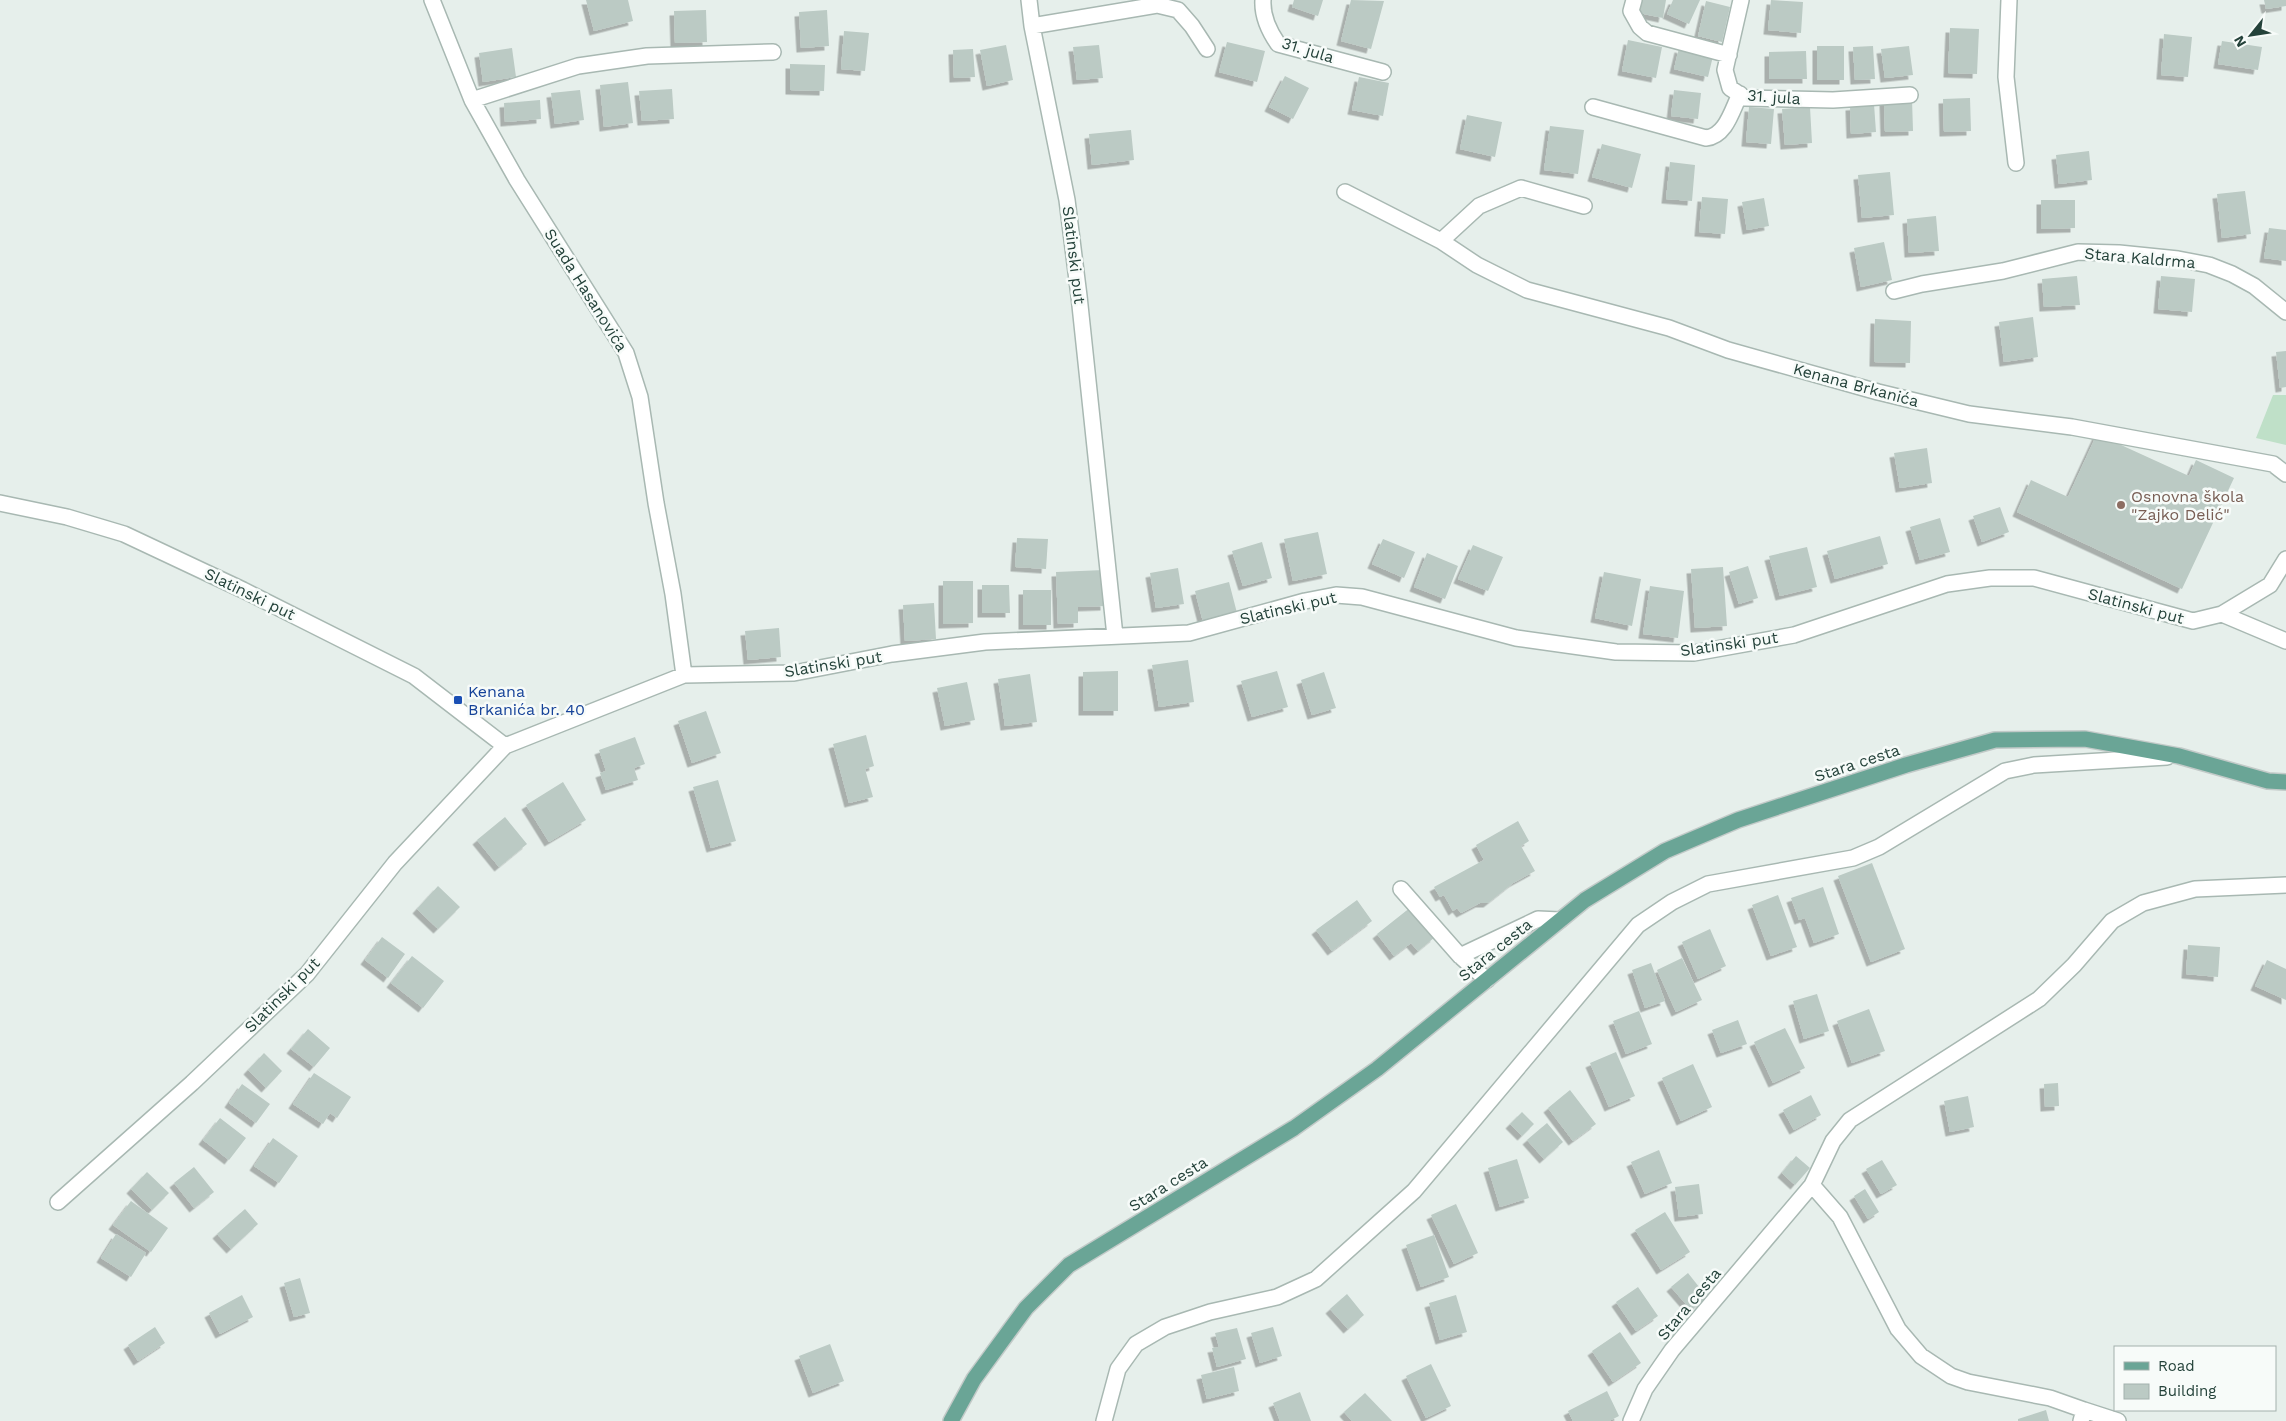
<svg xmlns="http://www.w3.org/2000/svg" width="2286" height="1421" viewBox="0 0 2286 1421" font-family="'Work Sans',sans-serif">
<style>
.green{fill:#bfe0c8}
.building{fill:#bbcac4;filter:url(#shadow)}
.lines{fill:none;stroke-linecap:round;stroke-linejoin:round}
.minor-casing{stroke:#a8b8b2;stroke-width:18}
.major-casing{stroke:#c2cac8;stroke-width:18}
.minor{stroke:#fff;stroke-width:15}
.major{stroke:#6aa596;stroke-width:15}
.education-dot{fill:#8d6e63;stroke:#f7fbf9;stroke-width:2}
.transit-dot{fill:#1a4fb4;stroke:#f7fbf9;stroke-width:2}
.labels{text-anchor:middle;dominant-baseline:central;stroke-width:5;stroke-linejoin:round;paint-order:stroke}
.street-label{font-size:16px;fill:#24423a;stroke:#f7fbf9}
.education-label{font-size:16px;fill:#785e54;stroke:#f7fbf9;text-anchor:start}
.transit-label{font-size:16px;fill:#164399;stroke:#f7fbf9;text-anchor:start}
</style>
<defs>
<filter id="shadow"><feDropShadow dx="-4.5" dy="4.5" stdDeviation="0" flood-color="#0004"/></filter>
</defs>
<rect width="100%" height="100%" fill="#e6efeb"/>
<path class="green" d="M2273 395H2286V445L2256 438Z"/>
<path class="building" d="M586 0H628L633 21 594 31Z
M1294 0H1323L1318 16 1292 7Z
M1351 0 1384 1 1371 49 1341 41Z
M1641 0H1666L1663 18 1639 13Z
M1673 0H1700L1689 24 1667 14Z
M1771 0 1803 2 1801 33 1768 30Z
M2264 0H2286V6L2266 9Z
M1706 1 1730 7 1722 42 1698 36Z
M706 10 707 42 675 43 674 11Z
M827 10 829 46 801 48 799 12Z
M1950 28 1979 29 1977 74 1948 73Z
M844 31 869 33 865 71 841 69Z
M2164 34 2192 37 2188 77 2161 75Z
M1628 40 1662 47 1656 78 1622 71Z
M2222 41 2262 47 2258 70 2218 64Z
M1227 42 1265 51 1257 82 1219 72Z
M1006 45 1013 80 987 86 980 50Z
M1099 45 1103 78 1077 80 1073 47Z
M1817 46H1844V80H1817Z
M1873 46 1875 79 1855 80 1853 47Z
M1909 46 1913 75 1885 78 1881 49Z
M512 48 516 77 483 82 479 53Z
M1679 48 1713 56 1708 77 1674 69Z
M973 49 975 77 954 78 953 50Z
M1806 51 1807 79H1769V52Z
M790 64 825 65 824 91 790 90Z
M1285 76 1309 88 1293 119 1269 107Z
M1359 77 1389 83 1383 116 1352 110Z
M628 82 633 123 604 127 600 85Z
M672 89 674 119 642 121 639 91Z
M580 90 584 120 555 124 551 93Z
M1674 90 1701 93 1698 119 1671 116Z
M1970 98 1971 131 1944 132 1943 99Z
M1912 99 1913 131 1885 132 1884 100Z
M540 100 541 119 505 122 504 103Z
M1874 104 1876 132 1851 134 1850 106Z
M1749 107 1774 109 1771 144 1746 142Z
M1810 107 1812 143 1785 145 1782 109Z
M1467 115 1502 122 1495 157 1460 149Z
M1550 126 1584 130 1578 174 1544 170Z
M1131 130 1134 160 1092 165 1089 134Z
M1602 144 1641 154 1632 188 1592 177Z
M2089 151 2092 180 2059 184 2056 155Z
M1670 162 1695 165 1692 201 1666 199Z
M1890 172 1894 215 1862 218 1858 175Z
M2245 191 2251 234 2222 238 2217 194Z
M1702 197 1728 199 1725 234 1699 232Z
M1764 198 1769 226 1747 230 1742 202Z
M2041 200H2075V228L2041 229Z
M1936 216 1939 251 1909 253 1907 219Z
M2269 228 2286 230V261L2264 258Z
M1884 242 1892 280 1861 287 1854 248Z
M2077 276 2080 305 2044 307 2042 279Z
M2161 276 2195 279 2192 312 2158 309Z
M2033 317 2038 357 2004 362 1999 322Z
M1875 319 1911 321 1910 363 1874 362Z
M2286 351V387L2280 388 2276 352Z
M2097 434 2189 476 2196 460 2234 478 2182 589 2017 512 2031 480 2068 497Z
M1927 448 1932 483 1900 488 1894 453Z
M2000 507 2009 532 1982 542 1973 516Z
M1940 518 1950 552 1920 560 1910 527Z
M1318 532 1327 574 1293 581 1284 539Z
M1880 536 1888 564 1835 579 1827 551Z
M1017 538 1048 539 1046 569 1015 567Z
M1383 539 1415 552 1404 578 1372 564Z
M1262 542 1272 578 1243 586 1232 551Z
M1473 545 1503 557 1488 591 1458 579Z
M1807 547 1817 587 1780 596 1769 556Z
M1427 553 1458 566 1445 599 1414 587Z
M1748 566 1758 598 1739 604 1729 572Z
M1723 567 1727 626 1695 628 1691 569Z
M1178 568 1184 604 1156 608 1150 573Z
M1104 570 1105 606 1078 607V623L1058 624 1056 572Z
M1604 572 1641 579 1632 626 1595 618Z
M943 581H973V623L943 624Z
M1229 582 1237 613 1203 622 1195 591Z
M982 585H1009L1010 613H982Z
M1650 586 1684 591 1678 638 1643 634Z
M1023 590H1051V625H1023Z
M934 603 936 639 905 641 903 605Z
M779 628 781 657 748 660 745 631Z
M1188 660 1194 702 1159 707 1152 665Z
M1118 671V711H1083V672Z
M1277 671 1288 707 1252 717 1241 681Z
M1324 672 1336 708 1312 715 1301 680Z
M1030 674 1037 722 1005 726 998 679Z
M967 682 975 720 945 726 937 688Z
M706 711 721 753 692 763 678 721Z
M866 735 874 766 865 769 873 797 849 803 833 744Z
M635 737 645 764 634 768 638 780 606 790 600 773 606 771 599 750Z
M718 780 736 841 711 848 693 787Z
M563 782 586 820 549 842 526 805Z
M505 817 527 844 499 867 477 840Z
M1518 821 1529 841 1521 846 1535 871 1513 883 1488 903H1480L1461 913 1457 908 1453 911 1444 895 1440 897 1434 887 1484 860 1476 845Z
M1872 863 1905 949 1871 962 1838 876Z
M438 886 460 907 438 929 417 909Z
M1823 887 1839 934 1814 943 1805 918 1799 920 1791 898Z
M1778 895 1797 947 1771 956 1752 905Z
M1357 900 1372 921 1332 951 1316 930Z
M1411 907 1435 937 1418 951 1411 943 1394 956 1377 934Z
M1710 929 1726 966 1698 979 1682 942Z
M382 937 405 954 388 978 365 960Z
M2188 945 2220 947 2218 977 2186 974Z
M412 956 444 981 423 1008 391 983Z
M1682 958 1702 1000 1676 1012 1657 970Z
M2267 960 2286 969V1000L2255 986Z
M1651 963 1665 1001 1645 1008 1632 970Z
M1817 994 1829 1031 1804 1039 1793 1001Z
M1869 1009 1885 1051 1852 1063 1837 1021Z
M1639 1011 1652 1044 1626 1054 1613 1021Z
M1738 1020 1747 1044 1721 1053 1712 1030Z
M1785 1028 1805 1068 1773 1083 1754 1042Z
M308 1029 330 1048 314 1067 291 1049Z
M1616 1052 1635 1096 1609 1107 1590 1063Z
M264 1053 282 1071 266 1088 248 1070Z
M1693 1064 1712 1107 1681 1121 1662 1078Z
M314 1073 351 1097 337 1118 330 1113 323 1124 293 1104Z
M2058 1083 2059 1106 2045 1107 2044 1084Z
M242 1084 270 1104 256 1123 229 1103Z
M1570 1090 1596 1124 1573 1141 1548 1108Z
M1811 1095 1821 1115 1794 1130 1783 1110Z
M1968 1096 1974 1127 1950 1132 1944 1101Z
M1522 1112 1534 1124 1522 1136 1510 1124Z
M220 1118 246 1138 229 1160 203 1140Z
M1547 1123 1563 1142 1544 1159 1527 1140Z
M273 1138 298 1156 279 1183 254 1166Z
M1659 1150 1672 1183 1645 1194 1631 1162Z
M1796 1156 1810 1168 1795 1185 1782 1173Z
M1517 1159 1529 1198 1500 1207 1488 1168Z
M1882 1160 1897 1185 1881 1194 1866 1169Z
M194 1167 214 1192 194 1208 174 1183Z
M147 1172 169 1193 152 1210 131 1189Z
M1699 1184 1703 1214 1679 1217 1675 1187Z
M1865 1189 1879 1212 1868 1219 1854 1196Z
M131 1201 168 1228 151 1252 113 1225Z
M1456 1204 1478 1253 1454 1264 1431 1215Z
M245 1209 258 1224 231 1249 217 1234Z
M1665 1212 1690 1252 1661 1270 1635 1230Z
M116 1234 146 1253 131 1277 101 1258Z
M1434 1235 1449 1277 1421 1287 1406 1245Z
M1688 1273 1707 1297 1691 1310 1671 1287Z
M300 1278 310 1313 294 1317 284 1283Z
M1638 1287 1658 1316 1636 1331 1616 1302Z
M1347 1294 1364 1315 1348 1329 1330 1309Z
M242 1295 253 1317 220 1334 209 1313Z
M1456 1295 1467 1332 1440 1340 1429 1303Z
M155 1327 165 1343 138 1361 128 1345Z
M1273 1327 1282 1356 1260 1363 1251 1333Z
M1237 1328 1246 1359 1217 1367 1212 1348 1219 1347 1215 1333Z
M1620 1332 1641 1363 1613 1382 1592 1351Z
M830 1344 844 1381 813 1393 799 1356Z
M1431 1364 1451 1406 1426 1418 1406 1376Z
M1234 1367 1239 1391 1207 1399 1201 1375Z
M1607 1391 1619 1416 1609 1421H1573L1568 1411Z
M1300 1392 1311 1421H1280L1273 1403Z
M1365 1393 1392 1421H1352L1344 1412Z
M2046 1410 2049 1421H2018V1419Z"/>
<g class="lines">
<defs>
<path id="minor" d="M432 0 472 100 517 180 626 353 640 397 656 503 673 594 684 675
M1029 0 1032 26 1067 200 1079 296 1115 636
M1263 0C1262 16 1269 31 1278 44L1383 72
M1634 0 1631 11 1640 27 1647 33 1729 55
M1741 0 1725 70 1730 88 1745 98 1833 100 1910 95
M2009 0 2006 77 2016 163
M1032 26 1157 5 1178 10 1192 26 1207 49
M472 100 578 66 647 56 773 52
M1593 107 1706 138C1726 136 1732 110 1740 94
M1345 192 1441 241 1477 265 1527 290 1669 328 1728 350 1878 392 1969 414 2072 427 2273 464 2286 474
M1441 241 1479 206 1521 188 1584 206
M1894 291 1922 284 2003 271 2078 252 2119 253 2178 259 2209 265 2232 274 2254 286 2286 312
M0 503 67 517 124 534 243 590 414 676 505 746
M2222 614 2286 641
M1401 889 1460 956 1487 980
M1460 956 1538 919 1560 920
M1812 1185 1840 1217 1898 1329 1921 1356 1951 1376 1968 1382 2050 1398 2084 1410
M58 1202 192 1083 307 974 395 863 505 746 684 675 794 673 892 654 985 642 1189 633 1305 601 1336 595 1362 597 1516 638 1616 652 1694 653 1794 635 1947 584 1990 578H2034L2193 621 2222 614 2270 585 2286 559
M1104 1421 1118 1369 1136 1344 1165 1327 1210 1312 1277 1297 1316 1279 1414 1191 1638 925 1672 902 1708 884 1853 858 1879 847 2005 771 2034 765 2167 757
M1631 1421 1645 1389 1672 1350 1812 1185 1833 1141 1850 1120 2039 999 2074 965 2112 921 2143 903 2195 889 2286 885
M2081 1421 2084 1410 2118 1421"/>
<path id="major" d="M951 1421 974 1379 1026 1308 1069 1265 1294 1128 1377 1069 1585 900 1665 851 1738 820 1906 765 1995 740 2085 739 2179 756 2268 781 2286 782"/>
</defs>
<use href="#minor" class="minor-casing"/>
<use href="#major" class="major-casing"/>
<use href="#minor" class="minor"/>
<use href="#major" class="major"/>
</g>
<circle class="education-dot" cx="2121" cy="505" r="5"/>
<rect class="transit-dot" x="453" y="695" width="10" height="10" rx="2.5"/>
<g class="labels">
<g class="street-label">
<text transform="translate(1308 50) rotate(17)">31. jula</text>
<text transform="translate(1774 97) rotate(4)">31. jula</text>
<text transform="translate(1074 255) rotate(83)">Slatinski put</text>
<text transform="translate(2140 258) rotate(5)">Stara Kaldrma</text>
<text transform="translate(586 290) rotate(58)">Suada Hasanovića</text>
<text transform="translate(1856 385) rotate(15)">Kenana Brkanića</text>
<text transform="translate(250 594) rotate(26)">Slatinski put</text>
<text transform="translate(2136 606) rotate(15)">Slatinski put</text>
<text transform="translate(1288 608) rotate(-13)">Slatinski put</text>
<text transform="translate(1729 644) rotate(-8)">Slatinski put</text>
<text transform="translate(833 664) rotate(-9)">Slatinski put</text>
<text transform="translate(1857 763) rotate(-18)">Stara cesta</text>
<text transform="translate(1495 950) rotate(-39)">Stara cesta</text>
<text transform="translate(282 995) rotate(-45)">Slatinski put</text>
<text transform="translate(1168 1184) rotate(-32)">Stara cesta</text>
<text transform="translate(1689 1304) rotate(-50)">Stara cesta</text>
</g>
<g class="education-label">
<text x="2131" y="496">Osnovna škola<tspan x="2131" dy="18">"Zajko Delić"</tspan></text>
</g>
<g class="transit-label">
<text x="468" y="691">Kenana<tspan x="468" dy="18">Brkanića br. 40</tspan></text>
</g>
</g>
<rect x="2114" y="1346" width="162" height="65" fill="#f7fbf9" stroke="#a3b1ad"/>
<rect x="2124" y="1362" width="25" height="8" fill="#6aa596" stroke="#a3b1ad"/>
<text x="2158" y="1371" font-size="15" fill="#24423a">Road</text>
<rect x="2124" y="1384" width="25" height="15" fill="#bbcac4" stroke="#a3b1ad"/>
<text x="2158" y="1396" font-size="15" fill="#24423a">Building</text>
<g transform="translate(2251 35) rotate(240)" stroke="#f7fbf9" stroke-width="4" paint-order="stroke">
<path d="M0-4L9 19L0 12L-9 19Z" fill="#24423a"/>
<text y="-8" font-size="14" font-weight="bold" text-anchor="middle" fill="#24423a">N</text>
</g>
</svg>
